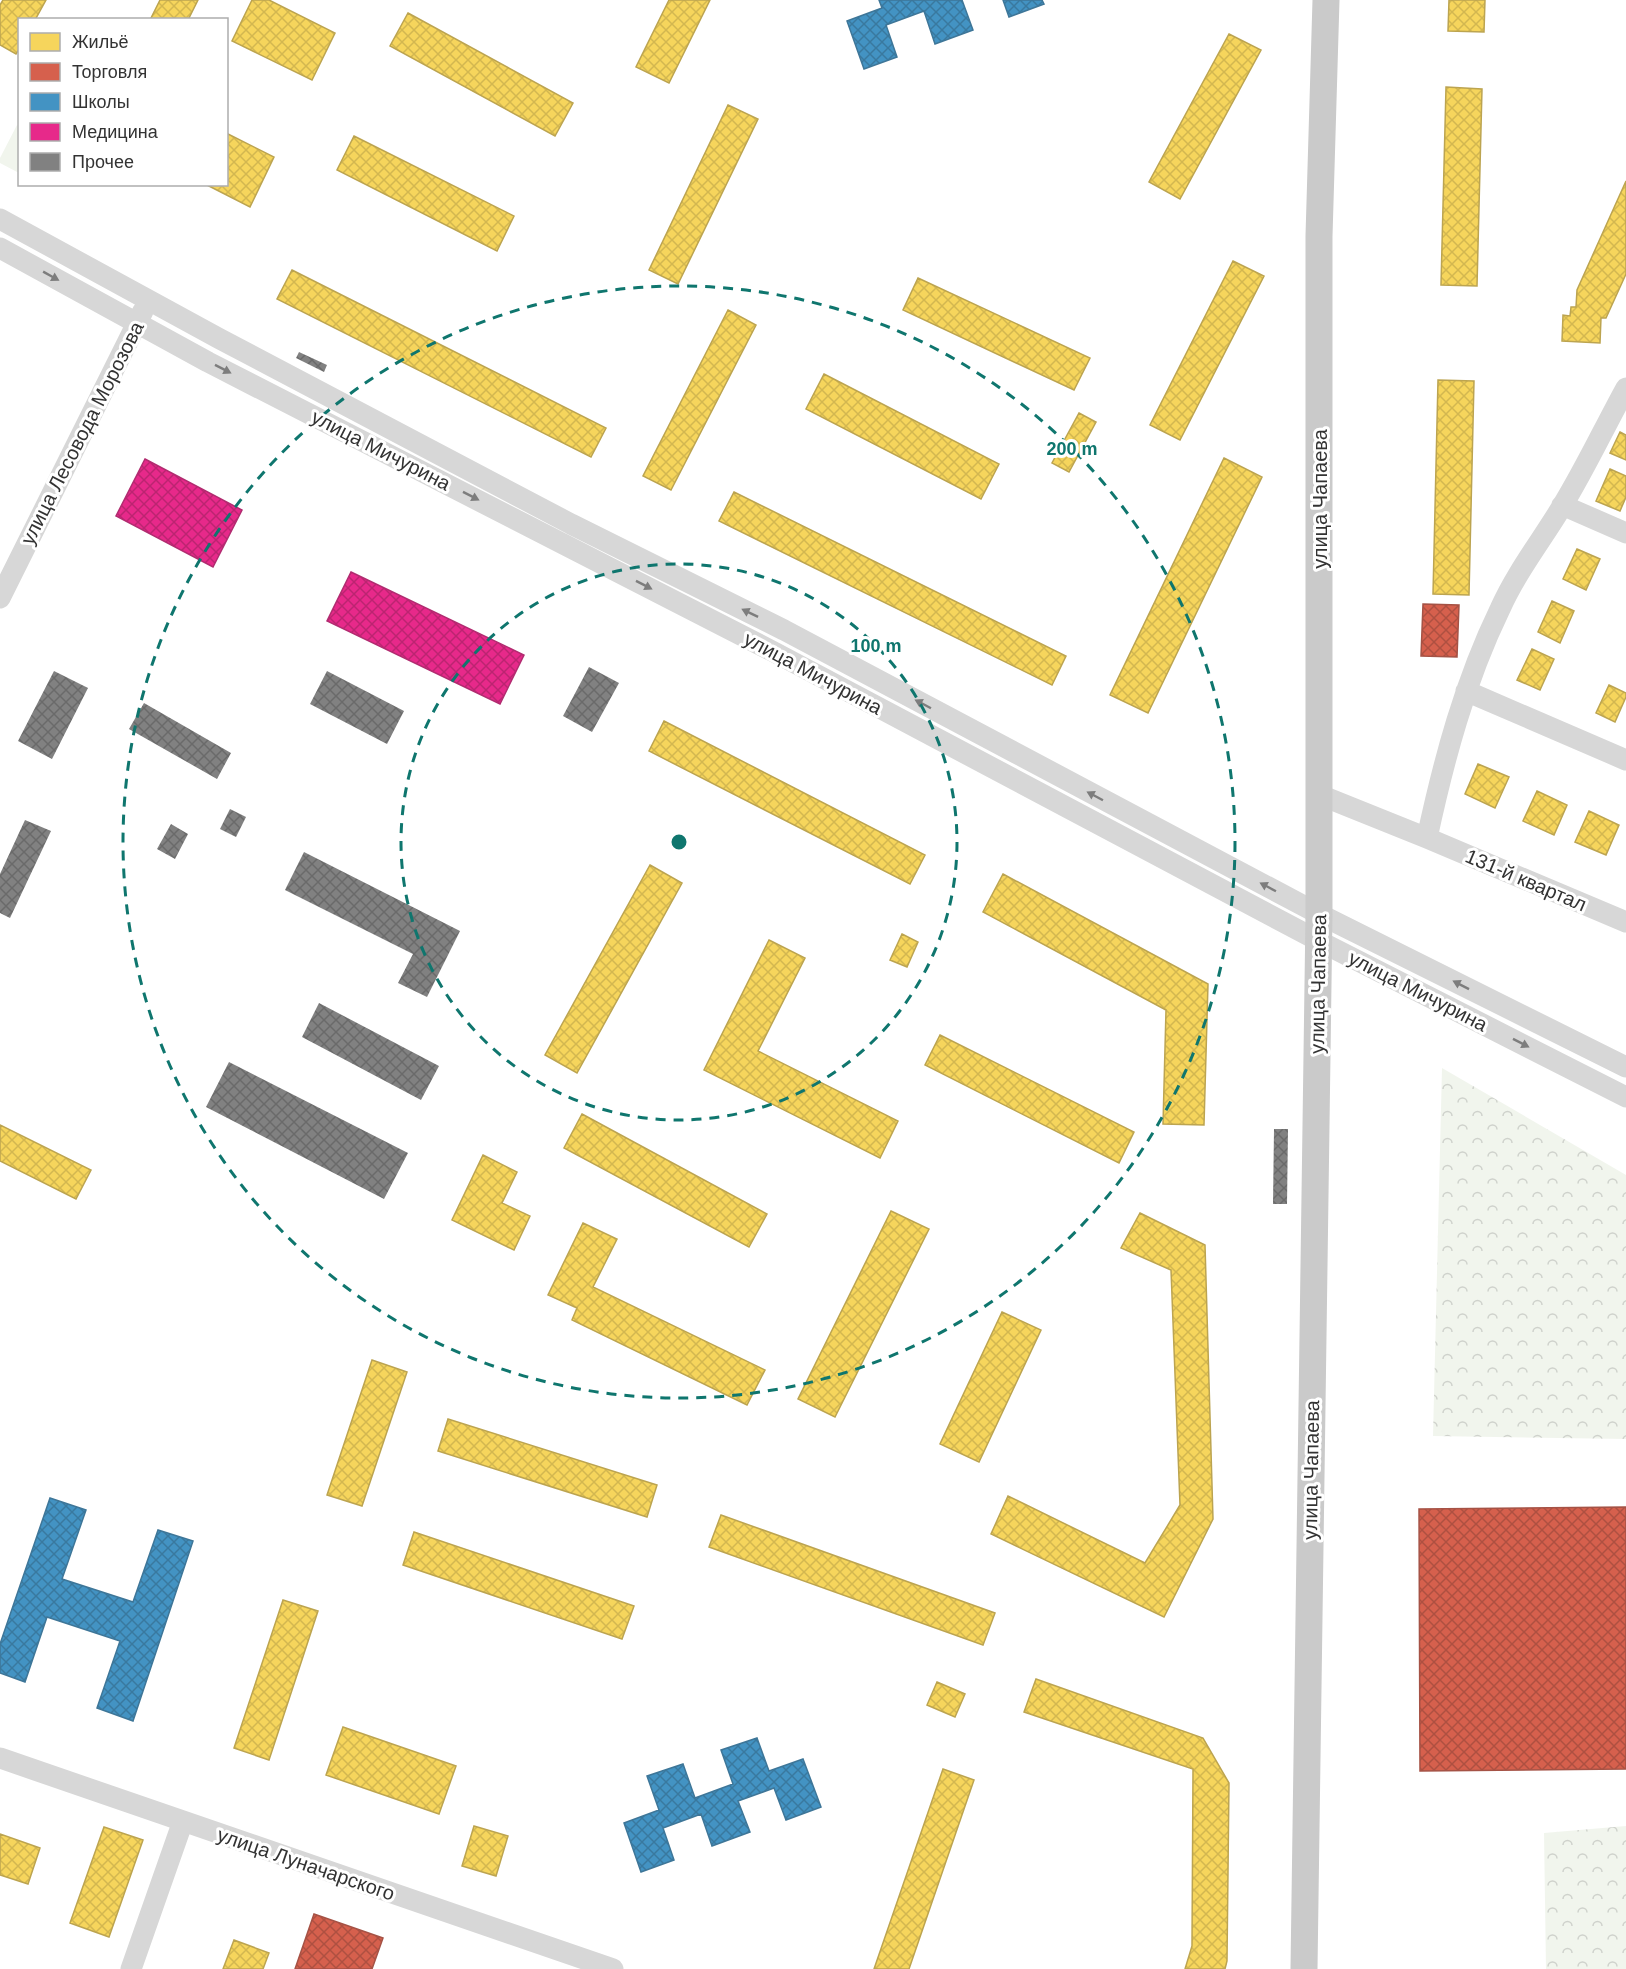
<svg xmlns="http://www.w3.org/2000/svg" width="1626" height="1969" viewBox="0 0 1626 1969" font-family="Helvetica,sans-serif">
<style>
.green{fill:#f1f5ed}
.forest{fill:url(#forest-crowns)}
.homes{fill:url(#homes-cross-hatch);stroke:#bca450;stroke-width:1.5}
.shops{fill:url(#shops-cross-hatch);stroke:#a55245;stroke-width:1.5}
.schools{fill:url(#schools-cross-hatch);stroke:#3e7698;stroke-width:1.5}
.health{fill:url(#health-cross-hatch);stroke:#b12c70;stroke-width:1.5}
.building{fill:url(#building-cross-hatch)}
.lines{fill:none;stroke-linecap:round;stroke-linejoin:round}
.minor{stroke:#d7d7d7;stroke-width:21}
.major{stroke:#cacaca;stroke-width:27}
.oneway{fill:#7d7d7d}
.ring{fill:none;stroke:#0f766e;stroke-width:3;stroke-dasharray:10 8}
.labels{text-anchor:middle;dominant-baseline:central;stroke-width:6;stroke-linejoin:round;paint-order:stroke}
.street-label{font-size:20px;fill:#333;stroke:#fff}
.centre{fill:#0f766e;stroke:#fff;stroke-width:3}
.ring-label{font-size:18px;text-anchor:middle;font-weight:bold;fill:#0f766e;stroke:#fff;stroke-width:6;stroke-linejoin:round;paint-order:stroke}
</style>
<defs>
<pattern id="forest-crowns" width="20" height="18" patternUnits="userSpaceOnUse" patternTransform="scale(1.5)"><rect width="20" height="18" fill="#f1f5ed"/><path d="M2 6a3 3 0 1 1 6 0M12 15a3 3 0 1 1 6 0" fill="none" stroke="#cfd2cc"/></pattern>
<pattern id="homes-cross-hatch" width="8" height="8" patternUnits="userSpaceOnUse" patternTransform="scale(1.5)"><rect width="8" height="8" fill="#f6d55c"/><path d="M0 0l8 8M0 8l8-8" fill="none" stroke="#d3b750"/></pattern>
<pattern id="shops-cross-hatch" width="8" height="8" patternUnits="userSpaceOnUse" patternTransform="scale(1.5)"><rect width="8" height="8" fill="#d6604d"/><path d="M0 0l8 8M0 8l8-8" fill="none" stroke="#ae5041"/></pattern>
<pattern id="schools-cross-hatch" width="8" height="8" patternUnits="userSpaceOnUse" patternTransform="scale(1.5)"><rect width="8" height="8" fill="#4393c3"/><path d="M0 0l8 8M0 8l8-8" fill="none" stroke="#39799f"/></pattern>
<pattern id="health-cross-hatch" width="8" height="8" patternUnits="userSpaceOnUse" patternTransform="scale(1.5)"><rect width="8" height="8" fill="#e7298a"/><path d="M0 0l8 8M0 8l8-8" fill="none" stroke="#bc2471"/></pattern>
<pattern id="building-cross-hatch" width="8" height="8" patternUnits="userSpaceOnUse" patternTransform="scale(1.5)"><rect width="8" height="8" fill="#818181"/><path d="M0 0l8 8M0 8l8-8" fill="none" stroke="#6a6a6a"/></pattern>
</defs>
<rect width="100%" height="100%" fill="#fff"/>
<path class="green" d="M17 125 19 126V173L0 163V158Z"/>
<path class="forest" d="M1442 1068 1626 1175V1439L1433 1436Z
M1626 1826V1969H1546L1544 1833Z"/>
<path class="homes" d="M3 0H46L35 20H20V48L16 54 0 45V5Z
M160 0H198L188 20H150Z
M252 0H269L335 33 312 80 232 41Z
M669 0H710L669 83 636 67Z
M1449 0H1485L1484 32 1448 31Z
M408 13 573 103 555 136 390 46Z
M1229 34 1261 50 1180 199 1149 182Z
M1446 87 1482 89 1477 286 1441 285Z
M728 105 758 119 678 284 649 270Z
M226 133 274 157 250 207 205 184H226Z
M354 136 514 216 497 251 337 170Z
M1626 181V274L1606 318H1601L1600 343 1562 341 1563 315 1570 316 1571 307H1576L1577 290Z
M1233 261 1264 276 1180 440 1150 425Z
M292 270 606 428 591 457 277 299Z
M918 278 1090 358 1074 390 903 310Z
M728 310 756 325 671 490 643 476Z
M824 374 999 464 981 499 806 409Z
M1438 380 1474 381 1469 595 1433 594Z
M1079 413 1096 422 1069 472 1052 463Z
M1620 432 1626 435V460L1610 453Z
M1224 458 1262 477 1148 713 1110 695Z
M1610 469 1626 476V497L1620 511 1596 501Z
M734 492 1066 656 1052 685 719 521Z
M1577 549 1600 559 1586 590 1563 579Z
M1552 601 1574 611 1560 643 1538 632Z
M1532 649 1554 659 1540 690 1517 680Z
M1609 685 1626 693V697L1615 722 1596 713Z
M664 721 925 855 910 884 649 751Z
M1478 764 1509 777 1495 808 1465 794Z
M1537 791 1567 805 1554 835 1523 821Z
M1589 811 1619 825 1606 855 1575 842Z
M650 865 682 883 577 1073 545 1055Z
M1003 874 1208 984 1204 1125 1163 1124 1166 1010 983 912Z
M902 934 918 942 907 967 890 960Z
M769 940 805 958 758 1051 898 1121 880 1158 704 1070Z
M940 1035 1134 1132 1119 1163 925 1065Z
M582 1114 767 1214 749 1247 564 1148Z
M0 1125 91 1170 76 1199 0 1161Z
M483 1155 517 1172 502 1203 530 1216 514 1250 452 1220Z
M891 1211 929 1229 835 1417 798 1399Z
M1140 1213 1205 1245 1213 1519 1164 1617 991 1534 1008 1496 1145 1563 1180 1505 1171 1270 1121 1248Z
M583 1223 617 1239 593 1287 765 1370 747 1405 572 1320 577 1308 548 1295Z
M1002 1312 1041 1330 979 1462 940 1444Z
M372 1360 407 1372 362 1506 327 1495Z
M448 1419 657 1485 647 1517 438 1451Z
M721 1515 995 1613 983 1645 709 1547Z
M414 1532 634 1606 622 1639 403 1565Z
M283 1600 318 1611 269 1760 234 1748Z
M1036 1679 1203 1738 1229 1783 1227 1961 1225 1969H1185L1192 1946 1193 1769 1024 1712Z
M937 1682 965 1694 955 1717 927 1705Z
M343 1727 456 1766 439 1814 326 1775Z
M943 1769 974 1780 909 1969H874Z
M474 1826 508 1836 496 1876 462 1866Z
M104 1827 143 1840 109 1937 70 1923Z
M0 1834 40 1848 28 1884 0 1875Z
M234 1940 269 1953 263 1969H223Z"/>
<path class="shops" d="M1423 604 1459 605 1457 657 1421 656Z
M1626 1507V1769L1420 1771 1419 1509Z
M314 1914 383 1938 372 1969H295Z"/>
<path class="schools" d="M879 0H962L973 30 935 44 924 11 886 25 897 57 864 69 847 21 882 8Z
M1003 0H1042L1044 4 1009 17Z
M50 1498 86 1510 62 1579 133 1602 158 1530 193 1541 133 1721 97 1708 120 1641 47 1617 25 1682 0 1673V1644Z
M757 1738 769 1771 803 1759 821 1807 786 1820 774 1788 738 1801 750 1832 712 1846 701 1814 663 1828 674 1860 641 1872 624 1823 659 1810 647 1776 683 1764 695 1798 733 1784 721 1750Z"/>
<path class="health" d="M145 459 242 510 213 567 116 516Z
M351 572 524 655 500 704 327 621Z"/>
<path class="building" d="M299 352 327 365 324 372 296 358Z
M589 667 619 683 592 732 563 716Z
M54 671 88 688 52 759 18 741Z
M327 671 404 711 387 744 310 704Z
M144 703 231 753 217 779 129 729Z
M230 809 246 817 236 837 220 829Z
M25 820 51 831 10 918 0 913V874Z
M171 824 188 834 175 859 157 849Z
M304 852 460 931 427 997 398 983 413 954 285 890Z
M319 1003 439 1066 421 1100 302 1037Z
M229 1062 408 1153 384 1199 206 1107Z
M1274 1129H1288L1287 1204H1273Z"/>
<g class="lines">
<path class="minor" d="M0 219 220 339 571 524 784 630 1319 914 1626 1067
M0 248 208 362 774 652 1319 941 1626 1097
M1562 505 1626 533
M0 598 143 311
M1466 691 1626 760
M1320 795 1427 838 1626 922
M1427 838C1444 759 1465 681 1500 609 1516 573 1541 541 1561 508 1585 469 1604 428 1626 388
M0 1758 613 1969
M131 1969 183 1821"/>
<path class="major" d="M1304 1969 1319 914V236L1326 0"/>
</g>
<defs><path id="oneway-solid" d="M-6-.8H1V-3.2L6.5 0L1 3.2V.8H-6Z" transform="scale(1.5)"/></defs>
<g class="oneway">
<use href="#oneway-solid" transform="translate(51 276) rotate(29)"/>
<use href="#oneway-solid" transform="translate(223 369) rotate(27)"/>
<use href="#oneway-solid" transform="translate(471 496) rotate(27)"/>
<use href="#oneway-solid" transform="translate(644 585) rotate(27)"/>
<use href="#oneway-solid" transform="translate(750 613) rotate(-154)"/>
<use href="#oneway-solid" transform="translate(923 704) rotate(-152)"/>
<use href="#oneway-solid" transform="translate(1095 796) rotate(-152)"/>
<use href="#oneway-solid" transform="translate(1268 887) rotate(-152)"/>
<use href="#oneway-solid" transform="translate(1461 985) rotate(-153)"/>
<use href="#oneway-solid" transform="translate(1521 1043) rotate(27)"/>
</g>
<g class="ring">
<circle cx="679" cy="842" r="278"/>
<circle cx="679" cy="842" r="556"/>
</g>
<g class="labels">
<g class="street-label">
<text transform="translate(82 433) rotate(-63)">улица Лесовода Морозова</text>
<text transform="translate(381 450) rotate(27)">улица Мичурина</text>
<text transform="translate(1320 499) rotate(-90)">улица Чапаева</text>
<text transform="translate(813 673) rotate(28)">улица Мичурина</text>
<text transform="translate(1526 880) rotate(23)">131-й квартал</text>
<text transform="translate(1318 984) rotate(-89)">улица Чапаева</text>
<text transform="translate(1418 991) rotate(27)">улица Мичурина</text>
<text transform="translate(1311 1470) rotate(-89)">улица Чапаева</text>
<text transform="translate(306 1864) rotate(19)">улица Луначарского</text>
</g>
</g>
<circle cx="679" cy="842" r="9" class="centre"/>
<g class="ring-label">
<text x="1072" y="455">200 m</text>
<text x="876" y="652">100 m</text>
</g>
<rect x="18" y="18" width="210" height="168" fill="#ffffff" stroke="#adadad" stroke-width="1.5"/>
<rect x="30" y="33" width="30" height="18" fill="#f6d55c" stroke="#adadad" stroke-width="1.5"/>
<text x="72" y="48" font-size="18" fill="#333333">Жильё</text>
<rect x="30" y="63" width="30" height="18" fill="#d6604d" stroke="#adadad" stroke-width="1.5"/>
<text x="72" y="78" font-size="18" fill="#333333">Торговля</text>
<rect x="30" y="93" width="30" height="18" fill="#4393c3" stroke="#adadad" stroke-width="1.5"/>
<text x="72" y="108" font-size="18" fill="#333333">Школы</text>
<rect x="30" y="123" width="30" height="18" fill="#e7298a" stroke="#adadad" stroke-width="1.5"/>
<text x="72" y="138" font-size="18" fill="#333333">Медицина</text>
<rect x="30" y="153" width="30" height="18" fill="#818181" stroke="#adadad" stroke-width="1.5"/>
<text x="72" y="168" font-size="18" fill="#333333">Прочее</text>
</svg>
